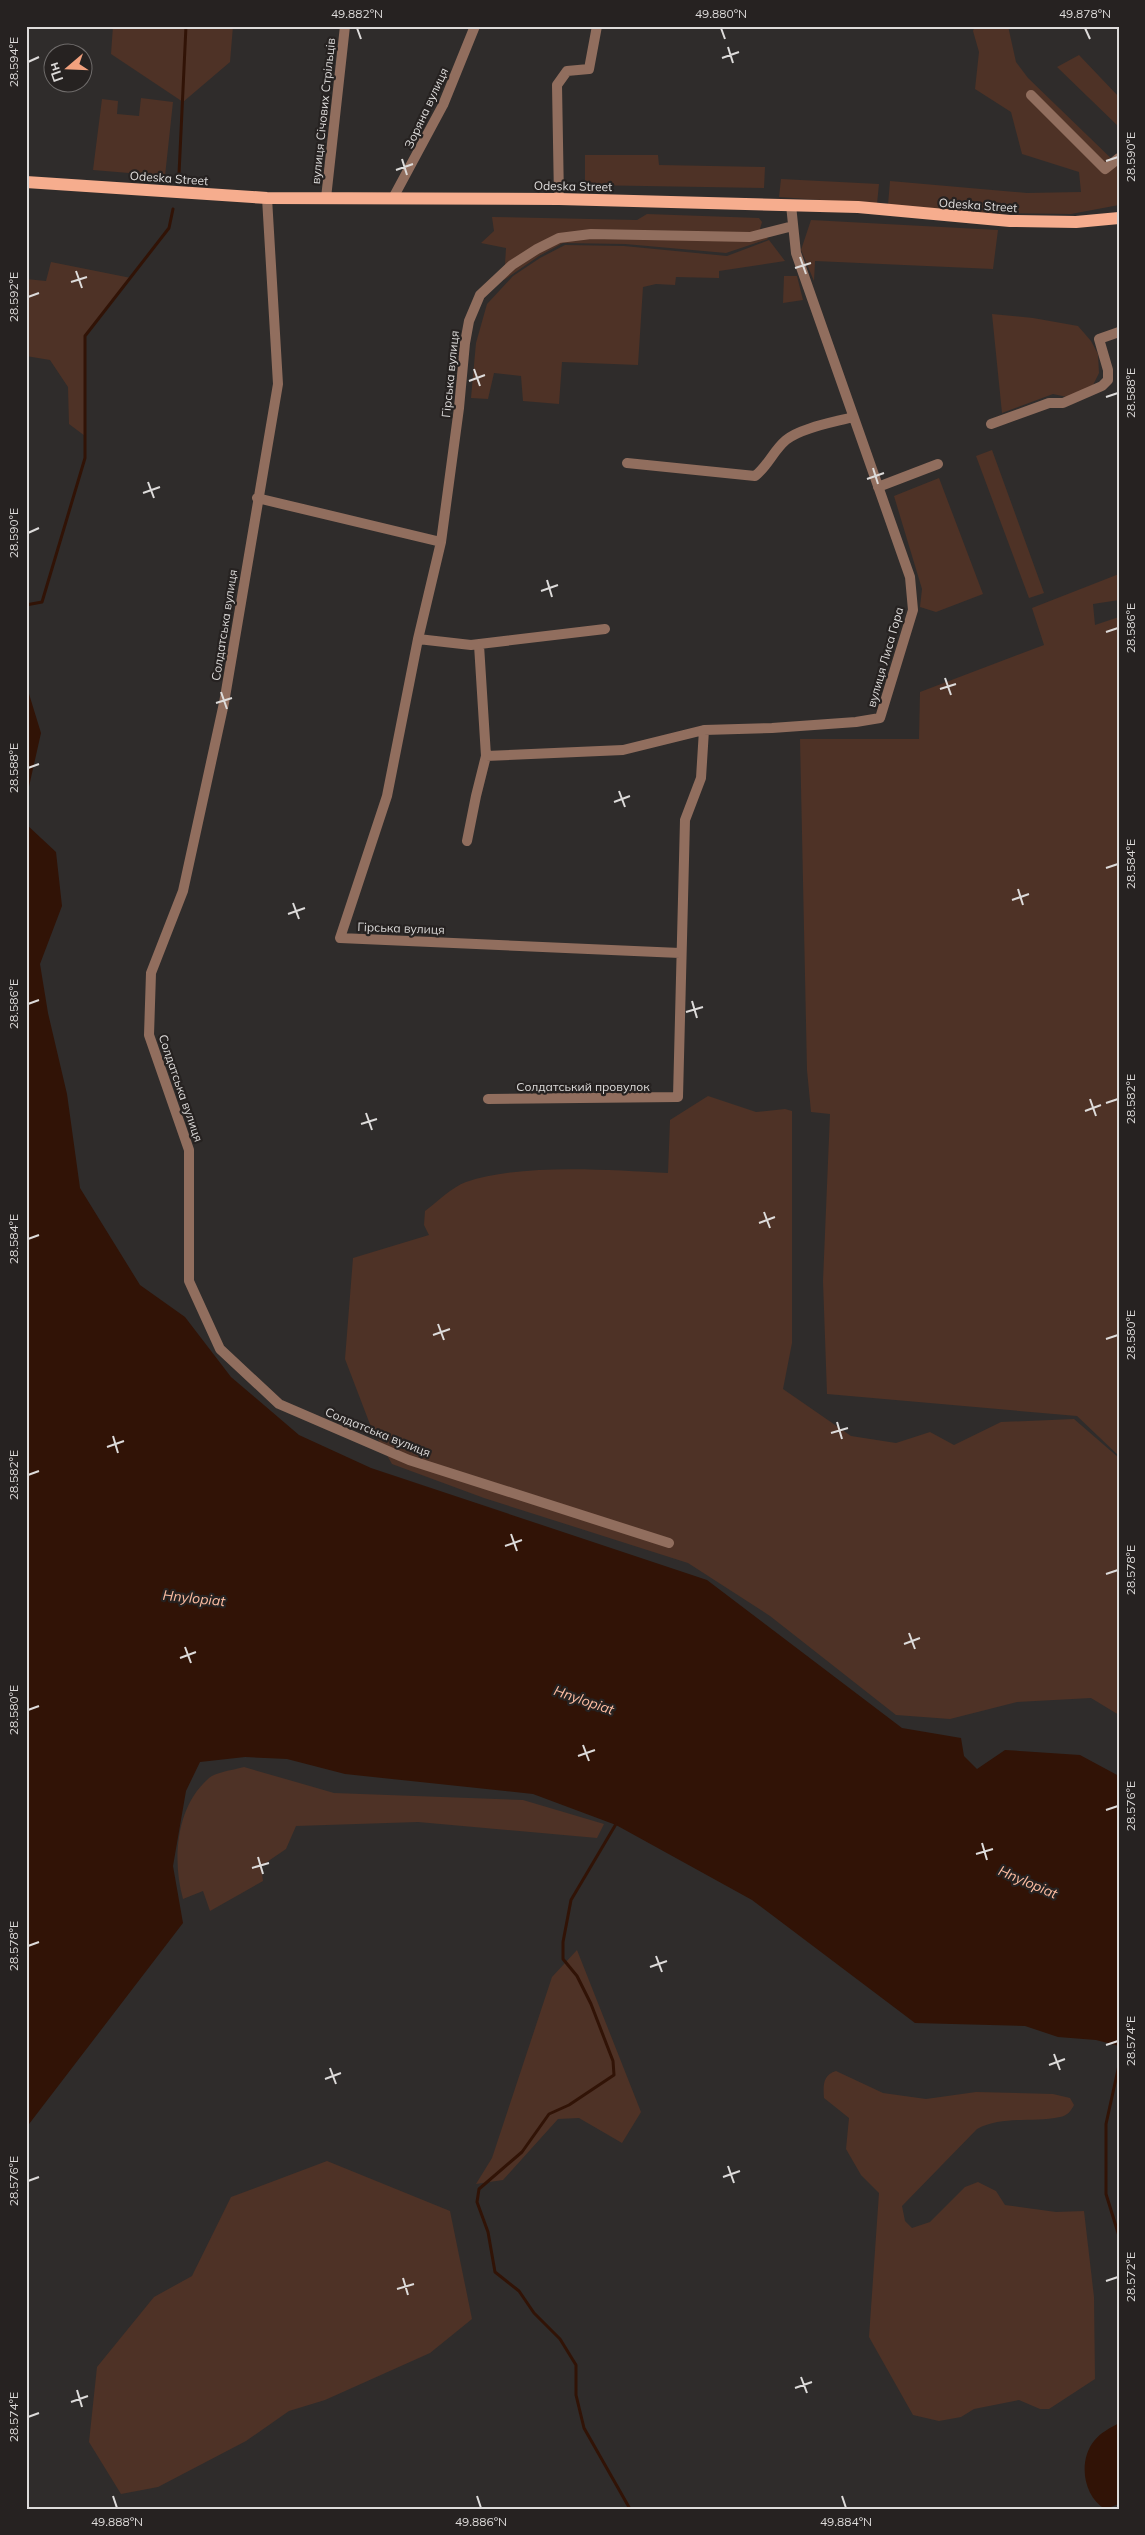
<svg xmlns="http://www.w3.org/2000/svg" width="1145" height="2535" viewBox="0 0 1145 2535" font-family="Mulish,sans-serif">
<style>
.green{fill:#4e3226}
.water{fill:#311306}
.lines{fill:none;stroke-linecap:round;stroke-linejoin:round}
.stream{stroke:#311306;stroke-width:3}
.minor{stroke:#916e5e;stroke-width:10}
.primary{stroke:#f6ad8e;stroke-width:12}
.ticks{fill:none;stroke:#dddbda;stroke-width:2}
.labels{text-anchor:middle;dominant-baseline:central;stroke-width:4.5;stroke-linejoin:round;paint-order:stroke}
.street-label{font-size:12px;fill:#dddbda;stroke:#262221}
.water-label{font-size:14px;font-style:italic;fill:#fcbca1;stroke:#262221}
.neatline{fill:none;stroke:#dddbda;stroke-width:2}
.ticks-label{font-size:12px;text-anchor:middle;fill:#dddbda}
</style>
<rect width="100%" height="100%" fill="#2f2c2b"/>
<path class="green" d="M113 26H233L230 62 183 102 111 54Z
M975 26H1008L1016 62 1028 78 1119 166V205L1071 214 991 213 888 205 890 181 1027 193 1081 192 1079 172 1022 154 1011 112 975 89 979 52 973 31Z
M1079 55 1119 97V127L1057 67Z
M141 98 173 102 165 176 93 170 102 99 118 101 117 114 139 116Z
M585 155H658L659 165 765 167 764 188 585 185Z
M781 179 879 184 877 204 779 197Z
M647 214 759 218 762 222 760 229 768 239 726 253 625 244 563 243 539 256 504 280 506 248 481 243 494 231 492 217 637 220Z
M811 220 998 230 993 269 815 261 814 281 801 250Z
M769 240 785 261 719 271V278L676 277 675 285 656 284 643 287 638 365 562 362 559 404 523 401 521 376 494 373 488 399 471 398 476 343 487 304 513 276 540 258 565 245 624 246 727 256Z
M51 262 131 278 85 336V436L69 424 68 387 50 360 26 356V279L46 281Z
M784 276H797L803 300 783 303Z
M992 314 1033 318 1078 326 1091 341 1098 354 1099 373 1093 385 1067 397 1053 394 1002 413Z
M992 450 1044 593 1029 598 976 456Z
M939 478 983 594 936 612 920 607 922 589 894 496Z
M1119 574V600L1093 604 1095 625 1119 617V1456L1077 1416 827 1394 823 1281 830 1114 811 1112 807 1070 800 739H919L920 692 1044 645 1032 608Z
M708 1096 756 1112 785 1109 792 1111V1343L783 1389 851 1436 896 1443 930 1432 954 1445 1001 1422 1074 1419 1119 1458V1715L1091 1698 1017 1702 950 1719 896 1715 770 1616 688 1563 484 1498 392 1464 371 1427 345 1359 353 1258 429 1235 424 1225 425 1211C437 1202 452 1187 466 1182 524 1163 607 1170 668 1173L670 1120Z
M244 1767 334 1793 523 1800 604 1824 597 1838 418 1822 296 1826 286 1849 261 1866 263 1881 210 1911 203 1891 183 1899C172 1860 176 1807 208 1779 215 1772 234 1770 244 1767Z
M577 1950 641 2112 622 2143 579 2118 558 2119 503 2180 476 2184 492 2158 552 1977Z
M836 2071 883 2093 926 2099 976 2092 1053 2094 1070 2098 1074 2105C1071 2111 1067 2116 1060 2117 1032 2123 1003 2115 977 2129L902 2206 905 2221 912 2228 930 2222 965 2187 978 2182 996 2191 1005 2205 1056 2212 1084 2211 1094 2297 1095 2379 1049 2409H1040L1019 2400 974 2409 961 2417 939 2421 913 2415 869 2337 879 2193 861 2175 846 2149 849 2118 824 2098C823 2085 823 2075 836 2071Z
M327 2161 450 2211 472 2319 430 2353 325 2400 289 2411 246 2441 158 2487 121 2494 89 2442 97 2367 154 2297 192 2276 231 2197Z"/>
<path class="water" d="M26 684 41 733 26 800Z
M26 824 56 852 62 906 40 964 48 1013 67 1094 80 1188 140 1285 185 1317 231 1377 299 1435 371 1468 707 1580 902 1728 961 1738 964 1756 977 1769 1005 1750 1080 1755 1119 1776V2046L1096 2040 1058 2037 1025 2026 915 2023 752 1900 616 1825 533 1794 345 1774 287 1759 245 1757 200 1762 186 1791 173 1866 183 1923 26 2128Z
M1119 2423V2504L1105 2509C1083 2496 1078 2461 1094 2441 1100 2433 1110 2428 1119 2423Z"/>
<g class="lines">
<path class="stream" d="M179 174 186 26
M26 605 42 602 85 458V336L169 228 173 209
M616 1824 571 1900 563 1942V1959L577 1976 591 2004 613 2061 614 2075 569 2105 549 2114 522 2152 479 2189 477 2202 488 2232 495 2272 519 2291 534 2313 560 2339 576 2365V2395L584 2428 630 2509
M1119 2065 1106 2124V2194L1119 2236"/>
<path class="minor" d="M1031 95 1105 169 1119 158
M267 198 278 384 224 703 183 891 151 973 149 1035 189 1150V1281L220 1349 279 1404 409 1460 669 1543
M326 198 345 26
M393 198 443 105 475 26
M559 199 557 85 567 71 589 69 597 26
M991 424 1049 403H1063L1102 386 1108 380V370L1099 339 1119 332
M627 463 755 476C768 466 773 451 786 440 800 428 835 422 853 417
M878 487 938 464
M257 498 441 542
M418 639 471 645 605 629
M486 756 623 750 704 730 772 728 856 722 880 718 913 610 910 577 796 253 791 205
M467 841 476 796 486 756 479 645
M680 953 340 938 387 796 418 639 441 542 459 408 465 343 469 321 480 295 512 265 537 249 559 238 591 234 750 237 793 226
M488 1099 678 1097 685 820 701 778 704 730"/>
<path class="primary" d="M26 182 267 198 559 199 858 207 1010 221 1076 222 1119 218"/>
</g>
<path class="ticks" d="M357 28 361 39M721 28 725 39M1085 28 1090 39M728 47 733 63M722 58 739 52M28 62 39 57M402 159 407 175M1106 161 1118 157M396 170 413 164M800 257 806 274M795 268 811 263M76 271 82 288M71 282 87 277M28 297 39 293M474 369 480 386M469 381 485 375M1106 397 1118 393M873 468 878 484M867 479 884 473M148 482 154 498M143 493 160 487M28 533 39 528M547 580 552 597M541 591 558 585M1106 632 1118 628M945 678 951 695M940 689 956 684M221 692 227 709M216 703 232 698M28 768 39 764M619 791 625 807M614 802 630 796M1106 868 1118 864M1018 889 1023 905M1012 900 1029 894M293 903 299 919M288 914 305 908M692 1001 697 1018M28 1004 39 1000M686 1012 703 1007M1090 1099 1096 1116M1106 1103 1118 1099M1085 1111 1101 1105M366 1113 372 1130M361 1124 377 1119M764 1212 770 1228M759 1223 775 1217M28 1239 39 1235M438 1324 444 1340M433 1335 450 1329M1106 1339 1118 1335M837 1422 842 1439M831 1433 848 1428M113 1436 118 1453M107 1447 124 1441M28 1475 39 1471M511 1534 517 1551M505 1546 522 1540M1106 1574 1118 1570M909 1633 915 1649M904 1644 920 1638M185 1647 191 1663M180 1658 196 1652M28 1710 39 1706M583 1745 589 1761M578 1756 595 1750M1106 1810 1118 1806M982 1843 987 1860M976 1854 993 1849M258 1857 263 1874M252 1868 269 1863M28 1946 39 1942M656 1956 662 1972M650 1967 667 1961M1106 2045 1118 2041M1054 2054 1060 2070M1049 2065 1065 2059M330 2068 336 2084M325 2079 341 2073M728 2166 734 2183M723 2177 740 2171M28 2181 39 2177M403 2278 408 2295M1106 2281 1118 2277M397 2289 414 2284M801 2377 807 2393M795 2388 812 2382M77 2390 82 2407M71 2402 88 2396M28 2417 39 2413M113 2496 117 2508M477 2496 481 2508M842 2496 846 2508"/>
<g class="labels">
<g class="street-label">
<text transform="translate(426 108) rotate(-65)">Зоряна вулиця</text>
<text transform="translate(323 111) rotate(-84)">вулиця Січових Стрільців</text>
<text transform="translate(169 178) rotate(4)">Odeska Street</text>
<text transform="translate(573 186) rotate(1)">Odeska Street</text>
<text transform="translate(978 205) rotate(4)">Odeska Street</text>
<text transform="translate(450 374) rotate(-84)">Гірська вулиця</text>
<text transform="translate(224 625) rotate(-81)">Солдатська вулиця</text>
<text transform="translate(885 657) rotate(-74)">вулиця Лиса Гора</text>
<text transform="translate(401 928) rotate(2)">Гірська вулиця</text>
<text x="583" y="1086">Солдатський провулок</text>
<text transform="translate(181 1088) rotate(71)">Солдатська вулиця</text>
<text transform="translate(378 1432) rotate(22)">Солдатська вулиця</text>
</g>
<g class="water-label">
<text transform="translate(194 1598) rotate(6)">Hnylopiat</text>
<text transform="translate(584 1700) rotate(19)">Hnylopiat</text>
<text transform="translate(1028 1882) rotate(23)">Hnylopiat</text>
</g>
</g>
<rect width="1145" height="2535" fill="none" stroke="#262221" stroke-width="55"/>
<g transform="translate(68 68) rotate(251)"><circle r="24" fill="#262221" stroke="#6f6c6b"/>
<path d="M0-4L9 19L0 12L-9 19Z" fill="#f2a17e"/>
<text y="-8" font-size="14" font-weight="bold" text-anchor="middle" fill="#dddbda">Пн</text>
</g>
<rect x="28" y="28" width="1090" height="2480" class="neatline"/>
<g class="ticks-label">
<text x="357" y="18">49.882°N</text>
<text x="721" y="18">49.880°N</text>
<text x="1085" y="18">49.878°N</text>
<text transform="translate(14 62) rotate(-90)" y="4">28.594°E</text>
<text transform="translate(1131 157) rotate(-90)" y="4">28.590°E</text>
<text transform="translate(14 297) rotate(-90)" y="4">28.592°E</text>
<text transform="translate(1131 393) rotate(-90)" y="4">28.588°E</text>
<text transform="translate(14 533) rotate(-90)" y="4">28.590°E</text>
<text transform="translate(1131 628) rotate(-90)" y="4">28.586°E</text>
<text transform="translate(14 768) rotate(-90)" y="4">28.588°E</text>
<text transform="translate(1131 864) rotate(-90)" y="4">28.584°E</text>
<text transform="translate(14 1004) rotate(-90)" y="4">28.586°E</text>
<text transform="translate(1131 1099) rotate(-90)" y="4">28.582°E</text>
<text transform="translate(14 1239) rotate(-90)" y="4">28.584°E</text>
<text transform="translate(1131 1335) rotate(-90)" y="4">28.580°E</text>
<text transform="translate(14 1475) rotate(-90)" y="4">28.582°E</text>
<text transform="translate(1131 1570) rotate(-90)" y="4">28.578°E</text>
<text transform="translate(14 1710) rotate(-90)" y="4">28.580°E</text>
<text transform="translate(1131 1806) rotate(-90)" y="4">28.576°E</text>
<text transform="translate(14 1946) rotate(-90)" y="4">28.578°E</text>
<text transform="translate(1131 2041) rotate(-90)" y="4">28.574°E</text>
<text transform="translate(14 2181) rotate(-90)" y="4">28.576°E</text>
<text transform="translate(1131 2277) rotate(-90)" y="4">28.572°E</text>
<text transform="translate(14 2417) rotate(-90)" y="4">28.574°E</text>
<text x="117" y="2526">49.888°N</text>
<text x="481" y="2526">49.886°N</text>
<text x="846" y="2526">49.884°N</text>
</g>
</svg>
